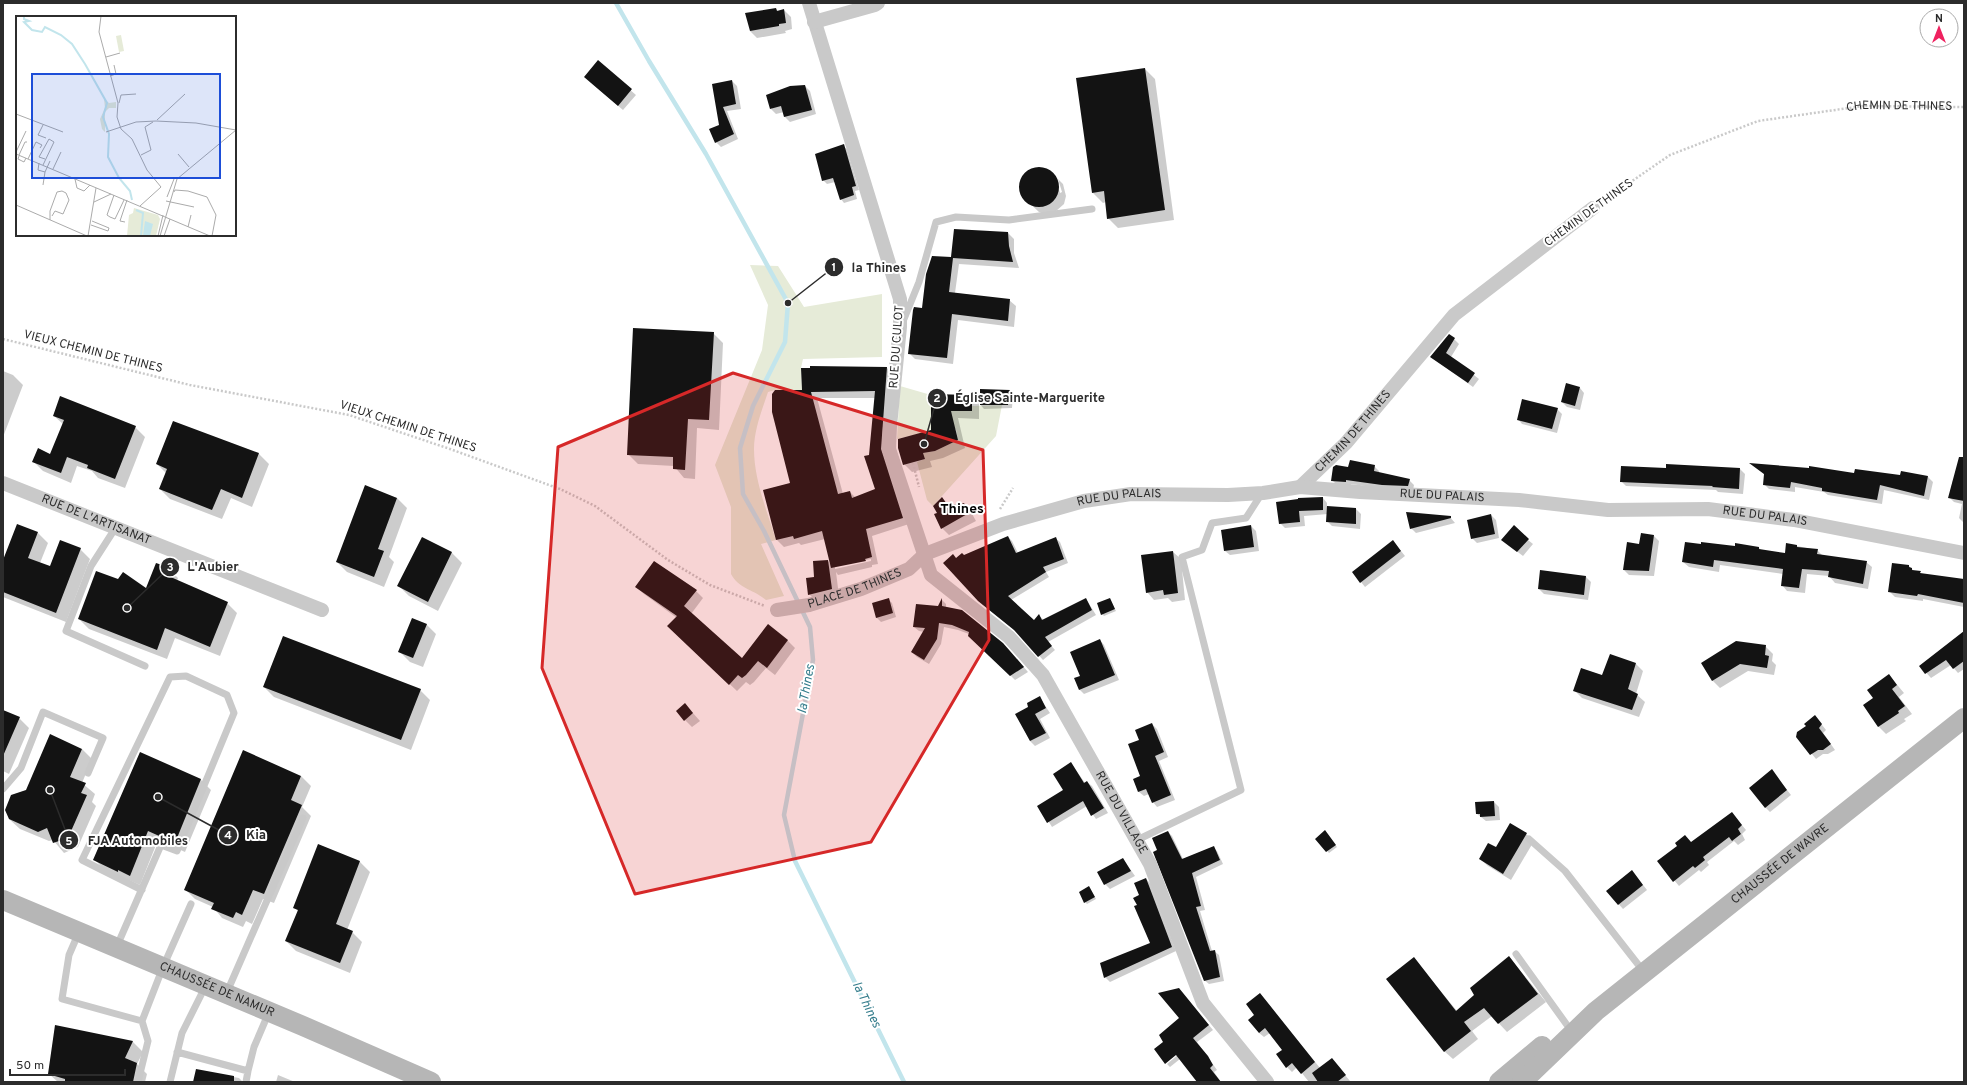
<svg xmlns="http://www.w3.org/2000/svg" width="1967" height="1085" viewBox="0 0 1967 1085" font-family="Overpass,sans-serif">
<style>
.green{fill:#e6ebd8}
.shadow{fill:#0003;fill-rule:evenodd}
.lines{fill:none;stroke-linecap:round;stroke-linejoin:round}
.stream{stroke:#c2e5ec;stroke-width:4.5}
.building{fill:#131313;fill-rule:evenodd}
.path{stroke:#c9c9c9;stroke-width:2.5;stroke-dasharray:2 2;stroke-linecap:butt}
.lane{stroke:#c9c9c9;stroke-width:7}
.street{stroke:#c9c9c9;stroke-width:14}
.secondary{stroke:#b6b6b6;stroke-width:20}
.marked{fill:#d62828;fill-opacity:0.2;stroke:#d62828;stroke-width:3;stroke-linejoin:round}
.labels{text-anchor:middle;dominant-baseline:central;stroke-width:4;stroke-linejoin:round;paint-order:stroke}
.street-label{font-size:12px;fill:#2c2c2c;stroke:#fff}
.water-label{font-size:13px;font-style:italic;fill:#347d8c;stroke:#fff}
.quarter-label{font-size:14px;font-weight:bold;fill:#000;stroke:#fff}
.inset-river{fill:none;stroke:#c2e5ec;stroke-width:2}
.inset-road{fill:none;stroke:#ababab;stroke-width:1}
.view{fill:#1d4ed8;fill-opacity:0.15;stroke:#1d4ed8;stroke-width:2}
.inset-edge{fill:none;stroke:#2c2c2c;stroke-width:2}
.leader{fill:none;stroke:#2c2c2c;stroke-width:1.5}
.callout-dot{fill:#2c2c2c;stroke:#fff;stroke-width:1.5}
.mark-label{font-size:12px;text-anchor:middle;font-weight:bold;fill:#fff}
.callout-label{font-size:13px;text-anchor:middle;font-weight:bold;fill:#2c2c2c;stroke:#fff;stroke-width:4;stroke-linejoin:round;paint-order:stroke}
</style>
<rect width="100%" height="100%" fill="#fff"/>
<path class="green" d="M750 265 778 266 804 307 882 294V357L803 359 801 368 802 390H775L768 392C762 410 754 430 754 449 754 480 767 511 776 540L761 544 784 596 766 600C753 589 739 589 731 574V507L715 465 762 350 768 305Z
M900 386 931 395V411H972V406L1002 405 996 436 933 506 927 500 917 462 925 459 923 453 935 451 958 440 956 429 931 431 897 439Z"/>
<path class="shadow" d="M776 9 778 11 784 10 791 17 792 29 785 31 786 33 757 38 750 31Z
M598 62 636 95 623 110 590 82Z
M1145 69 1155 79 1174 220 1118 228 1108 218 1106 202 1103 203 1093 193Z
M732 81 737 86 741 109 727 111 738 139 721 147 716 142 720 125 713 85Z
M805 86 810 91 816 114 790 122 785 117 784 112 776 114 771 109Z
M843 146 847 149 859 190 855 191 857 199 844 203 841 199 835 182 827 184 823 180Z
M1041 168 1048 170 1055 176 1060 193 1062 192 1058 179 1063 184 1066 196 1064 204 1055 212 1045 214 1039 212 1024 198 1021 192 1020 185 1026 173 1031 170Z
M1008 233 1014 239V253L1019 268 959 264 955 293 1009 300 1016 306 1014 327 958 320 953 364 915 359 909 353 923 309 952 258Z
M713 333 723 343 719 430 697 428 695 479 684 478 674 466 638 464 628 454Z
M1454 339 1459 344 1451 357 1479 379 1473 387 1431 357Z
M811 367 887 368 894 375 887 456 909 524 872 536 878 564 872 565V567L838 575 836 572 839 596 817 602 809 594 816 577 828 561 831 565 825 539 801 545 799 543 784 547 777 540 765 490 792 483 803 391ZM817 398H875L870 456 877 490 856 498 850 492 843 494ZM871 559V561L835 569V566Z
M3 371 13 375 23 385 3 437Z
M1580 388 1584 393 1580 410 1567 407 1562 402Z
M1009 391 1013 394 1012 408 984 409 979 403V419L958 418 965 448 943 458 930 461 932 467 912 472 904 464 932 431V395L971 396 981 405Z
M1557 409 1562 414 1557 433 1522 424 1518 419Z
M54 416 135 427 145 437 125 488 98 478 92 471 77 466 71 483 43 471 33 461 51 455 63 424Z
M173 422 259 454 269 464 252 507 231 498 222 519 170 499 160 489 166 473 157 464Z
M1752 464 1855 474 1901 477 1902 472 1928 477 1933 482 1929 500 1884 490 1882 504 1828 495 1824 492 1795 487V492L1769 489 1764 484 1765 475Z
M1374 466 1379 471V473L1409 480 1414 485 1413 490 1387 489 1351 484 1350 487 1337 485 1332 480 1349 468Z
M1667 469H1740L1745 474 1743 494 1718 492 1716 490 1626 486 1621 481Z
M1964 473V523L1959 518 1962 504 1954 502 1949 497 1953 480Z
M366 487 397 498 407 508 389 557 394 562 384 587 347 572 337 562Z
M1323 498 1327 503V507L1356 509 1361 514 1360 529 1332 526 1327 521 1328 514 1304 516 1305 526 1285 528 1280 523 1277 503Z
M942 499 950 508 964 504 971 512 976 521 949 535 942 528 939 513Z
M1491 515 1496 520 1499 538 1477 543 1472 538Z
M1450 517 1455 523 1416 533 1411 528Z
M1251 526 1256 531 1259 551 1230 555 1225 551Z
M38 533 48 543 40 563 50 567 80 549 90 559 66 622 3 597V563Z
M1654 536 1659 541 1654 576 1629 575 1624 570 1640 545Z
M1008 537 1012 541 1018 553 1055 538 1060 542 1068 563 1046 572 1049 577 1011 600 1034 622 1039 616 1044 620 1086 599 1096 615 1048 642 1055 650 1043 660 1018 633 979 601 957 559Z
M422 538 452 553 462 563 438 611 409 596 399 586Z
M1502 540H1528L1533 544 1523 556Z
M1393 541 1405 556 1365 587 1361 582Z
M1787 544 1817 550 1823 556 1866 562 1872 567 1868 589 1835 583 1829 576 1807 574 1805 593 1787 591 1782 585 1783 574 1720 565 1719 572 1689 567 1683 562 1736 547 1759 548 1762 551 1786 554Z
M1173 552 1181 559 1185 600 1172 602 1168 598 1154 600 1147 592Z
M157 564 168 568 178 578 177 581 227 603 237 613 220 656 175 638 167 659 89 629 79 619 147 589Z
M1909 566 1914 571 1922 574 1964 580V607L1923 599V601L1895 597 1889 591Z
M1541 571 1586 577 1591 582 1588 600 1544 594 1539 589Z
M636 587 696 591 703 598 691 614 742 660 787 640 795 648 775 675 766 668 754 682 750 685 746 682 737 691 676 633 677 618 644 594Z
M888 599 892 603 896 617 881 622 877 618 873 604Z
M1110 599 1116 611 1104 616 1102 614Z
M942 600 946 604V608L1008 649 1028 672 1015 680 969 634 958 630 944 627 941 644 929 664 917 657 912 652 924 632 919 631 914 627 938 607Z
M426 624 436 634 423 667 410 662 400 652Z
M1964 632V669L1958 673 1951 665 1931 678 1921 667Z
M1100 640 1104 645 1119 680 1084 694 1080 690 1082 676Z
M1765 646 1773 654 1772 661 1776 665 1774 675 1748 671 1720 688 1713 681 1702 663Z
M1636 664 1643 671 1636 694 1645 702 1639 717 1582 698 1574 690 1603 676Z
M1889 675 1904 693 1899 697 1912 714 1904 719 1906 721 1886 734 1878 726 1875 698Z
M264 687 420 690 430 700 411 750 274 697Z
M1040 698 1050 713 1040 719 1050 738 1035 746 1030 741 1016 714 1030 707Z
M3 711 19 718 29 728 9 774 3 771Z
M692 712 700 721 692 727 685 720Z
M1815 716 1826 730 1823 733 1835 750 1828 754H1823L1816 759 1798 737Z
M1152 724 1157 729 1168 757 1159 761 1175 800 1157 807 1153 802 1149 794 1144 796 1139 792 1142 777 1140 740Z
M82 749 92 759 82 783 95 794 92 802 96 806 78 847 64 853 53 840 49 841 20 829 9 819 27 790Z
M140 753 201 780 211 790 185 852 158 840 140 885 104 869 94 859Z
M1071 763 1085 783 1087 782 1092 786 1108 813 1096 819 1087 806 1052 827 1039 806 1064 790Z
M1772 771 1791 795 1770 812 1765 807Z
M301 776 311 786 302 807 311 816 274 903 263 899 252 924 246 921 243 927 222 918 213 907 195 899 185 889Z
M1494 802 1499 807 1500 820 1486 821 1477 814V803Z
M1736 818 1746 830 1742 834 1745 840 1738 845 1734 841 1707 862 1709 865 1701 872 1699 870 1679 886 1658 861Z
M1168 832 1172 836 1183 859 1213 847 1217 851 1223 864 1196 877 1205 910 1200 911 1212 951H1214L1219 955 1224 981 1209 984 1204 980 1159 850Z
M1326 834 1337 847 1329 853 1316 839Z
M1526 834 1534 841 1511 880 1488 866 1480 859 1496 848Z
M319 845 360 862 370 872 347 930 352 932 362 942 350 973 296 951 286 941 298 911 294 907Z
M1123 859 1135 876 1110 889 1105 884Z
M1636 876 1647 890 1623 909 1607 891Z
M1146 879 1151 884 1176 951 1110 982 1105 977 1151 944 1138 905Z
M1089 887 1096 899 1087 904 1085 902Z
M1509 957 1546 1002 1507 1032 1492 1016 1472 1031 1478 1039 1453 1059 1444 1051 1414 959 1457 1011 1476 995Z
M1183 994 1213 1030 1197 1042 1217 1070 1214 1072 1221 1082H1198L1180 1059 1170 1067 1167 1064 1180 1053 1165 1042 1180 1018Z
M1264 999 1320 1068 1336 1064 1350 1081 1309 1082 1297 1067 1292 1072 1287 1067 1283 1050 1270 1033 1264 1037 1259 1033 1256 1015Z
M56 1026 133 1042 143 1052 137 1064 147 1074 145 1082H58L49 1074Z
M197 1070 239 1078 243 1082H194Z
M278 1075 295 1082H276Z"/>
<g class="lines">
<path class="stream" d="M616 3 649 61 706 154 788 303 785 342 753 406 740 448 743 494 764 531 810 627 813 660 784 815 795 861 904 1082"/>
</g>
<path class="building" d="M776 8 777 11 784 9 786 23 779 24V26L750 31 745 13Z
M598 60 632 89 618 106 584 77Z
M1145 68 1165 210 1107 219 1104 191 1092 193 1076 78Z
M732 80 736 104 723 107 734 134 715 143 709 129 719 125 712 84Z
M805 85 812 110 784 117 781 106 770 109 766 95 790 86Z
M844 144 856 186 852 187 854 195 840 200 833 178 822 181 815 154Z
M1019 187a20 20 0 1 1 40 0a20 20 0 1 1-40 0Z
M954 229 1008 232 1009 246 1013 262 953 258 949 292 1010 299 1008 321 952 314 947 358 908 354 913 310 914 307 922 308 926 274 932 256 951 257Z
M633 328 714 332 709 420 688 419 685 470 673 469V457L627 455Z
M1449 334 1455 338 1446 353 1475 373 1468 383 1430 357Z
M810 366 887 367 881 449 903 518 866 529 872 557 865 559 866 561 831 568 822 531 794 539 793 536 776 540 763 490 790 483 772 412V394L775 390H802L801 368H810ZM875 391 869 455 864 456 875 489 852 498 850 491 838 494 811 392Z
M1566 383 1580 387 1575 406 1561 402Z
M980 389 1010 390 1008 405H980Z
M931 394 972 395V411H951L958 440 935 451 923 453 925 459 903 465 898 448V439L931 430Z
M60 396 136 426 115 479 87 468 88 465 67 457 61 473 32 462 38 448 50 454 64 420 53 416Z
M1522 399 1558 408 1552 429 1517 420Z
M173 421 259 453 242 498 221 489 212 510 159 489 167 469 156 464Z
M1959 457H1964V501L1948 498Z
M1350 460 1375 465 1374 471 1410 479 1408 486 1382 485 1346 480V482L1331 481 1333 467 1336 465 1348 467Z
M1749 463 1809 468V466L1854 473 1855 469 1900 475 1901 471 1928 476 1924 496 1880 485 1877 500 1822 491V488L1791 482 1790 488 1763 485 1764 474Z
M1666 464 1740 468 1739 489 1712 487 1713 486 1620 482 1621 466 1666 468Z
M365 485 397 498 378 549 384 551 374 577 336 562Z
M942 497 949 507 955 504 956 506 964 503 969 513 941 529 934 514 937 513 933 506Z
M1323 497V510L1299 511 1300 522 1279 524 1276 502 1298 499V498Z
M1327 506 1356 508V524L1326 522Z
M1406 512 1451 516V518L1410 529Z
M1491 514 1495 534 1471 539 1467 520Z
M17 524 38 532 28 558 50 566 60 540 81 548 56 613 3 592V560Z
M1251 525 1254 547 1224 551 1221 530Z
M1514 525 1529 539 1517 552 1501 540Z
M1641 533 1654 535 1649 571 1623 570 1627 542 1639 544Z
M1008 536 1016 553 1056 537 1064 559 1043 567 1046 572 1008 596 1034 620 1039 614 1042 620 1086 598 1092 610 1045 637 1052 646 1038 657 1014 630 978 601 943 563 953 554 956 558 962 553 964 555Z
M422 537 452 552 428 602 397 586Z
M1393 540 1401 551 1360 583 1352 572Z
M1685 542 1701 544V542L1735 546V543L1759 547V549L1785 553 1786 543 1797 545V547L1818 549 1817 554 1867 561 1863 584 1828 577 1829 571 1802 569 1799 588 1781 586 1783 569 1714 560 1713 567 1682 562Z
M1173 551 1178 593 1164 595 1163 590 1146 593 1141 555Z
M828 560 832 589 808 595 806 578 814 577 813 561Z
M654 561 697 590 684 606 742 658 768 624 788 640 767 668 758 661 746 675 742 678 738 675 729 685 667 626 677 616 635 587Z
M156 563 168 567 166 575 228 602 210 647 165 628 157 650 78 619 96 571 118 579 123 572 146 588Z
M1892 563 1909 565V567L1912 568V570L1921 571 1920 573 1964 579V603L1918 594 1917 596 1888 592Z
M1540 570 1586 576 1584 595 1538 589Z
M889 598 893 613 876 618 872 603Z
M942 598V606L962 610 1003 643 1024 667 1010 676 968 636 969 632 952 625 939 623 937 639 924 660 911 652 925 628 913 627 916 604 938 606Z
M1110 598 1115 609 1101 615 1097 603Z
M412 618 427 624 413 658 398 652Z
M1964 631V661L1953 669 1946 660 1925 674 1919 666Z
M283 636 421 689 401 740 263 687Z
M1100 639 1115 675 1079 690 1074 678 1080 676 1070 652Z
M1736 641 1766 645 1765 655 1769 656 1767 668 1740 664 1712 681 1701 663Z
M1610 654 1636 663 1628 689 1638 694 1632 710 1573 691 1581 668 1602 675Z
M1889 674 1897 685 1892 689 1905 706 1898 711 1899 713 1878 727 1863 705 1873 698 1867 690Z
M1040 696 1046 708 1035 714 1046 733 1030 741 1015 714 1028 707 1027 703Z
M685 703 693 713 684 721 676 711Z
M3 710 20 717 3 756Z
M1815 715 1822 724 1819 728 1831 744 1823 750H1818L1810 755 1796 737 1797 732 1806 726 1804 724Z
M1152 723 1164 752 1155 756 1171 795 1152 803 1146 789 1138 792 1133 779 1140 776 1128 744 1139 740 1135 730Z
M50 734 82 749 70 777 86 783 81 793 87 795 68 838 53 843 47 828 38 832 9 819 5 810 11 795 26 790Z
M243 750 301 776 291 800 302 805 264 894 253 890 242 915 236 912 233 918 211 909 214 903 184 890Z
M140 752 201 779 175 843 148 831 130 876 118 870V872L93 860Z
M1071 762 1084 783 1087 781 1104 808 1091 816 1083 801 1047 823 1037 806 1063 790 1053 774Z
M1772 769 1787 790 1765 808 1749 788Z
M1494 801 1495 816 1480 817V814H1476L1475 802Z
M1732 812 1742 825 1738 829 1741 834 1732 841 1729 837 1703 857 1705 860 1695 868 1693 866 1673 882 1657 861 1677 846 1675 843 1685 835 1691 842Z
M1510 823 1527 833 1503 874 1479 859 1488 843 1496 847Z
M1325 830 1336 845 1326 852 1315 839Z
M1168 831 1182 859 1214 846 1220 860 1192 873 1201 906 1196 907 1210 951 1215 950 1220 977 1204 981 1153 852 1157 850 1152 838Z
M318 844 360 861 336 924 353 931 340 963 285 941 298 910 293 908Z
M1123 858 1131 871 1104 885 1097 872Z
M1632 870 1643 885 1618 905 1606 891Z
M1146 878 1172 947 1104 978 1100 963 1150 943 1134 906 1137 905 1133 898 1139 895 1134 883Z
M1089 886 1095 897 1084 903 1079 892Z
M1509 956 1538 994 1498 1024 1484 1008 1464 1022 1471 1031 1444 1052 1386 979 1414 957 1456 1011 1474 995 1470 988Z
M1179 988 1209 1025 1193 1038 1208 1056 1213 1065 1210 1068 1221 1082H1197L1176 1055 1165 1064 1154 1049 1163 1042 1159 1035 1179 1018 1158 993Z
M1260 993 1315 1062 1301 1074 1292 1063 1286 1068 1276 1054 1282 1050 1265 1028 1259 1033 1248 1020 1254 1015 1246 1004Z
M55 1025 133 1041 125 1058 137 1063 133 1082H65V1079L48 1074Z
M1332 1058 1346 1075 1337 1082H1318L1312 1073Z
M196 1069 234 1076V1082H193Z"/>
<g class="lines">
<g class="path">
<path id="s1" d="M1603 201 1670 155 1758 121 1863 106 1964 107"/>
<path d="M3 339 190 385 349 415 450 449 560 489 595 506 668 560 710 585 765 606"/>
<path d="M913 463 919 487"/>
<path d="M1000 509 1013 488"/>
</g>
<path class="lane" d="M904 319 919 282 936 222 956 217 1009 220 1092 209
M116 527 91 566 66 631 145 666
M3 789 21 768 43 712 103 738 88 773
M1529 839 1565 871 1644 972
M1137 840 1241 790 1182 557 1202 550 1212 523 1246 518 1262 493
M79 932 69 955 62 999 142 1021 163 967 191 904
M117 946 161 845 177 851 234 713 227 695 186 676 170 677 82 860 142 890
M1516 954 1567 1025
M227 992 303 818
M177 1052 248 1071 254 1047 269 1012
M138 1082 148 1041 142 1021
M170 1082 182 1033 205 987
M246 1082 248 1071"/>
<g class="street">
<path id="s2" d="M809 3 900 299V327L890 426 889 449 931 575 1009 637 1043 675 1150 864 1203 1003 1267 1082"/>
<path d="M814 22 875 5 878 3"/>
<path id="s3" d="M3 483 322 610"/>
<path id="s4" d="M1300 487 1346 443 1454 315 1593 208"/>
<path id="s5" d="M777 610 809 605 861 589 909 569 925 554 1003 524 1084 501 1131 494 1228 495 1263 493 1300 487 1360 492 1519 500 1608 510 1708 509 1794 520 1964 553"/>
</g>
<g class="secondary">
<path id="s6" d="M3 900 303 1026 431 1082"/>
<path d="M1499 1082 1542 1046"/>
<path id="s7" d="M1522 1082 1596 1011 1964 718"/>
</g>
</g>
<path class="marked" d="M733 373 983 450 989 640 871 842 635 894 542 668 558 447Z"/>
<g class="labels">
<g class="street-label">
<text stroke="none"><textPath href="#s1" startOffset="318">CHEMIN DE THINES</textPath></text>
<text transform="translate(1589 213) rotate(-36)">CHEMIN DE THINES</text>
<text transform="translate(897 347) rotate(-86)">RUE DU CULOT</text>
<text transform="translate(93 352) rotate(14)">VIEUX CHEMIN DE THINES</text>
<text transform="translate(408 427) rotate(18)">VIEUX CHEMIN DE THINES</text>
<text stroke="none"><textPath href="#s4" startOffset="77">CHEMIN DE THINES</textPath></text>
<text stroke="none"><textPath href="#s5" startOffset="688">RUE DU PALAIS</textPath></text>
<text stroke="none"><textPath href="#s5" startOffset="364">RUE DU PALAIS</textPath></text>
<text stroke="none"><textPath href="#s5" startOffset="1012">RUE DU PALAIS</textPath></text>
<text stroke="none"><textPath href="#s3" startOffset="100">RUE DE L'ARTISANAT</textPath></text>
<text stroke="none"><textPath href="#s5" startOffset="81">PLACE DE THINES</textPath></text>
<text stroke="none"><textPath href="#s2" startOffset="902">RUE DU VILLAGE</textPath></text>
<text stroke="none"><textPath href="#s7" startOffset="338">CHAUSSÉE DE WAVRE</textPath></text>
<text stroke="none"><textPath href="#s6" startOffset="232">CHAUSSÉE DE NAMUR</textPath></text>
</g>
<g class="water-label">
<text transform="translate(807 689) rotate(-80)">la Thines</text>
<text transform="translate(866 1005) rotate(64)">la Thines</text>
</g>
<g class="quarter-label">
<text x="962" y="509">Thines</text>
</g>
</g>
<g transform="translate(16 16)">
<rect width="220" height="220" fill="#fff"/>
<path d="M105 19 108 35 103 36 100 20ZM88 83 93 87 100 86V92H93L89 96V116L86 113 84 103 89 92ZM118 192 142 199 144 203 140 220H111L113 199 117 197Z" fill="#e6ebd8"/>
<path d="M129 205 137 208 134 220H127Z" fill="#c2e5ec"/>
<path class="inset-river" d="M8 0V3L13 5 8 6 16 14 26 16 29 11 45 19 56 28 69 48 91 87 87 101 93 118 92 141 103 162 114 175 116 184M120 194 127 197 125 220"/>
<path class="inset-road" d="M85 0 83 16 102 87 101 101 105 113 116 123 131 154 145 171 124 190M90 41 104 37M94 60 100 58 98 49M103 87 105 79 120 78M0 98 47 116M141 104 169 78M27 109 22 119 30 122M90 116 120 106 140 105 180 107 220 114M0 136 10 115M0 138 194 220M162 138 173 151M3 139 9 126H11M125 139 135 134 129 111 137 106M3 140 2 143 8 146 10 142M12 143 20 126 26 129 24 132M23 147 22 154 29 156 34 145M27 149 38 126 33 123 23 141 29 143M37 153 45 136M59 163 61 172 68 175 74 169M27 169 29 156M158 176 159 174 172 175 191 181 200 199 196 220M98 179 91 199 94 201 99 203 108 184M151 181 158 163M150 185 178 191M78 186 95 178M0 189 71 220M34 204V195L41 176 46 175 50 177 53 184 47 198 39 195 36 200M109 206 104 205 111 184M75 209 92 215 93 212 76 205M172 211 175 199M72 220 80 172M142 220 147 199M144 220 161 163 220 114M148 220 154 203"/>
<path class="view" d="M16 58H204V162H16Z"/>
<rect width="220" height="220" class="inset-edge"/>
</g>
<path class="leader" d="M788 303L834 267M924 444L937 398M127 608L170 567M158 797L228 835M50 790L69 840"/>
<g class="callout-dot">
<circle cx="788" cy="303" r="4"/>
<circle cx="924" cy="444" r="4"/>
<circle cx="127" cy="608" r="4"/>
<circle cx="158" cy="797" r="4"/>
<circle cx="50" cy="790" r="4"/>
<circle cx="834" cy="267" r="10"/>
<circle cx="937" cy="398" r="10"/>
<circle cx="170" cy="567" r="10"/>
<circle cx="228" cy="835" r="10"/>
<circle cx="69" cy="840" r="10"/>
</g>
<g class="mark-label">
<text x="834" y="271">1</text>
<text x="937" y="402">2</text>
<text x="170" y="571">3</text>
<text x="228" y="839">4</text>
<text x="69" y="845">5</text>
</g>
<g class="callout-label">
<text x="879" y="272">la Thines</text>
<text x="1030" y="402">Église Sainte-Marguerite</text>
<text x="213" y="571">L'Aubier</text>
<text x="256" y="839">Kia</text>
<text x="138" y="845">FJA Automobiles</text>
</g>
<rect width="1967" height="1085" fill="none" stroke="#2c2c2c" stroke-width="8"/>
<g transform="translate(1939 28)"><circle r="19" fill="#ffffff" stroke="#ababab"/>
<path d="M0-3L7 15L0 10L-7 15Z" fill="#ef215f"/>
<text y="-6" font-size="11" font-weight="bold" text-anchor="middle" fill="#2c2c2c">N</text>
</g>
<path d="M10 1069v6h115v-6" fill="none" stroke="#2c2c2c" stroke-width="2"/>
<text x="16" y="1069" font-size="12" fill="#2c2c2c" stroke="#ffffff" stroke-width="3" paint-order="stroke">50 m</text>
</svg>
